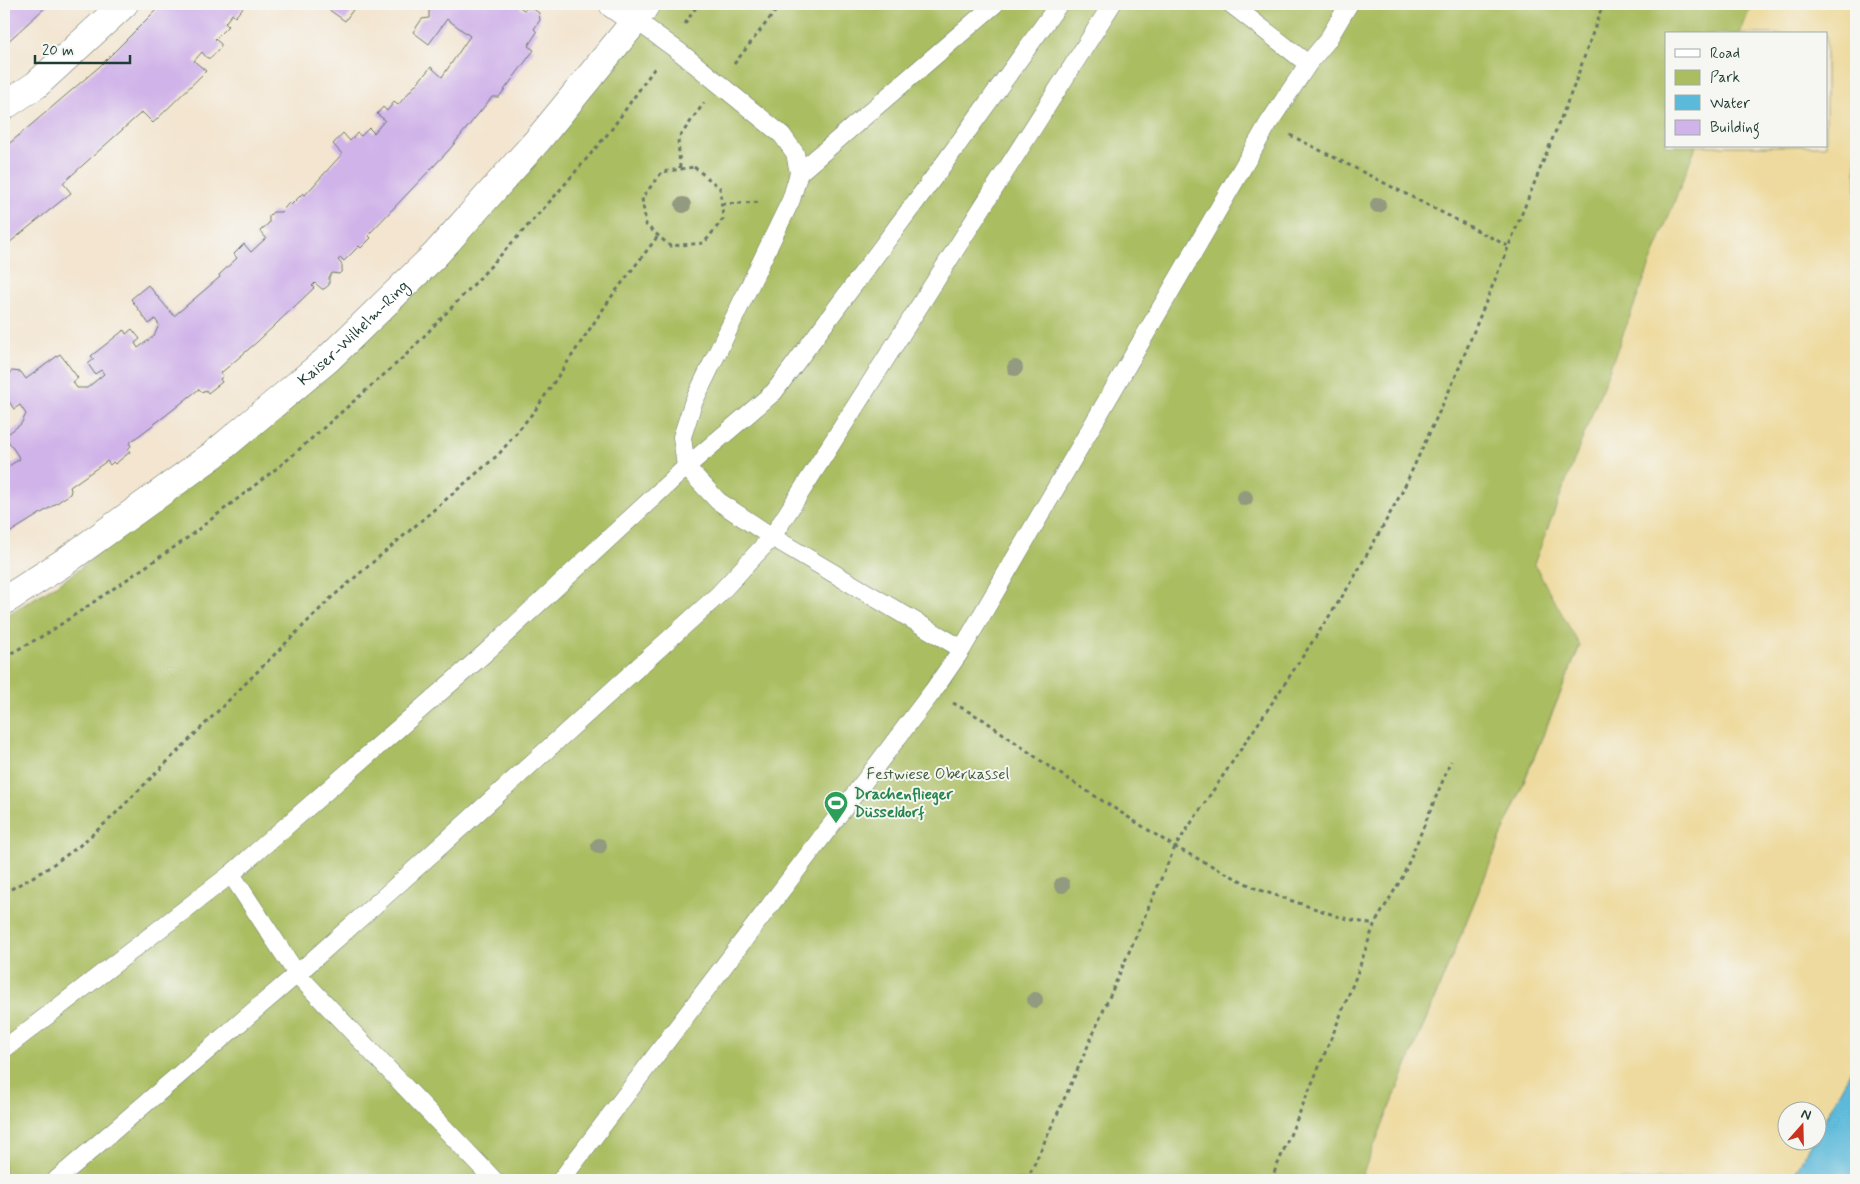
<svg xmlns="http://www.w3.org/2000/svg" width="1860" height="1184" viewBox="0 0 1860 1184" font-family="Mynerve,sans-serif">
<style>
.green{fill:#aabd60;stroke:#647d4a}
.sand{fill:#eeda9e;stroke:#868c69}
.water{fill:#5bb9d9;stroke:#3d7b86}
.building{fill:#d0b3e9}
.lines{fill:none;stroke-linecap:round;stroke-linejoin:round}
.lane-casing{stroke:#69786b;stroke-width:19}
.street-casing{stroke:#69786b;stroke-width:29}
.path{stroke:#69786b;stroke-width:3;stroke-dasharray:4 4;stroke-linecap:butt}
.lane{stroke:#fff;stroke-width:18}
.street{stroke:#fff;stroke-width:28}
.tree{fill:#929a80}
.labels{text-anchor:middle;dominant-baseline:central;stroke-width:4;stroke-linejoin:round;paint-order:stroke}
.street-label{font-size:16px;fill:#1f3d34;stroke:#f6f6f2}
.park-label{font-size:16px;fill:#425d3f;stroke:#f6f6f2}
.leisure-label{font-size:16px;font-weight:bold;fill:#27864d;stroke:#f6f6f2;text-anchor:start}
</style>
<rect width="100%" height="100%" fill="#f6f6f2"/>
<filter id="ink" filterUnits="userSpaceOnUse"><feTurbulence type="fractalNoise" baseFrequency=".02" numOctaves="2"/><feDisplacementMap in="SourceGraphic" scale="10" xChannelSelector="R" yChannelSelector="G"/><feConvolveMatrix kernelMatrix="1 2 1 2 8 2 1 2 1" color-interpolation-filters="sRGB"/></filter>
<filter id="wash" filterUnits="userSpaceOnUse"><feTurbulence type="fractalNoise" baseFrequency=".0096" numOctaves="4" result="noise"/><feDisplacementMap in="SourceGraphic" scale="20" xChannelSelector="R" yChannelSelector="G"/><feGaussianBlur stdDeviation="1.12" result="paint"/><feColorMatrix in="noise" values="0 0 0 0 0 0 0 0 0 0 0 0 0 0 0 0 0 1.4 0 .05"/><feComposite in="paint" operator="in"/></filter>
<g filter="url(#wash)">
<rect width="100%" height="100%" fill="#f3e5d0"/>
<path class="green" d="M647 4H1752L1740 34H1666V146H1696L1534 564 1580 645 1360 1180H4V617L72 575 329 361Z"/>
<path class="sand" d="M1752 4H1856V1061L1818 1132V1112H1788V1142H1812L1791 1180H1360L1580 646 1534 564 1696 146H1826V34H1740Z"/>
<path class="water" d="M1856 1061V1180H1791L1812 1142H1818V1132Z"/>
<g id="blocks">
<path class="building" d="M4 4H49L4 45Z
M162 4H246L235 17 232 14 225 23 228 26 215 39 221 44V47L211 58H207L202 52 194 61 206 71 153 123 142 112 63 183 71 193 4 247V148L99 67Z
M328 4H357L345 21 325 7Z
M423 4H515L524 10 527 8H532L539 13 540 20 534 29 537 32 528 46 534 50 499 97H492L449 150 370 233 369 236 371 238 361 248 359 246 344 261 341 258 338 260 342 265V271L339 274 332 273 329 277V285L324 289H322L315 283 312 286 314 288 257 342 221 373 223 376 220 379 222 382 208 393 206 390 202 392 199 389 165 416 129 443 131 446 128 449 130 452 115 464 113 462 110 465 107 461 70 487 71 490 70 494 51 507 9 533 6 529 4 530V469L20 459 5 436 21 424 26 414 20 405 14 409 4 394V377L12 371 21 372 26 379 60 354 78 378 73 382 77 388H87L104 374 101 370 95 374 88 364 94 359 91 356 124 330 126 334 132 329 140 339 135 343 138 348 154 336 159 325 155 319 149 324 131 299 148 285 174 316 220 277 219 275 237 258 234 254 244 244 251 252 266 238 260 231 269 223V216L273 212H281L289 203 291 205 303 193 305 195 342 154 333 144 343 133 350 141 357 133 361 136 369 128 374 133 385 120 377 114 383 107 387 111 394 102 398 105 431 67 442 77 470 36 447 19 429 44 413 32 422 19 429 18V8Z"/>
</g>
</g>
<g filter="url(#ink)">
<use href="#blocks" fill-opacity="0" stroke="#69786b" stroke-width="1"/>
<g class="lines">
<defs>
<path id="lane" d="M1231 4 1308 64
M636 20 681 53 782 135 795 153 799 173 791 200 693 403 682 437 686 467 718 501 772 537 962 649
M799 173 995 4
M231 874 297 974 494 1180
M4 1049 231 874 484 654 686 467 774 392 940 169 1059 4
M56 1180 297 974 395 887 718 595 772 537 1112 4
M561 1180 933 691 962 649 1268 124 1308 64 1327 41 1349 4"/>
<g id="street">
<path d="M613 4 636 20"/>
<path d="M4 106 36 85 124 4"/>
<path id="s1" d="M4 601 63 563 213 455 328 359 435 255 537 141 636 20 646 4"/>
</g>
</defs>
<use href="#lane" class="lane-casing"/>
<use href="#street" class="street-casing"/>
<path class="path" d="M685 24 698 4
M734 64 781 4
M1290 135 1508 246
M694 167 720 188 723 219 704 243 670 246 646 225 642 198 662 172Z
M680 168 678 139 704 103
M722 204 762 202
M4 657 48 633 182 542 286 461 405 356 476 282 554 197 611 130 656 66
M953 703 984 720 1051 768 1175 847 1257 889 1340 917 1374 925
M4 893 45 870 78 847 110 819 331 598 499 454 536 409 612 296 658 236
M1027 1180 1076 1073 1175 847 1272 703 1351 583 1402 492 1454 380 1574 86 1603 4
M1271 1180 1333 1034 1357 974 1374 925 1403 876 1451 761"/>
<use href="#lane" class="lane"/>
<use href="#street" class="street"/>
</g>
<g class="tree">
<circle cx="683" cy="205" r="8"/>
<circle cx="1378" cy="205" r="8"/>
<circle cx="1015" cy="368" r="8"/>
<circle cx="1245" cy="498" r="8"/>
<circle cx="599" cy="846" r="8"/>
<circle cx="1062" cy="885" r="8"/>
<circle cx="1035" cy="1000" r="8"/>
</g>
</g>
<defs>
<symbol id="stadium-pin" viewBox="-11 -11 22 30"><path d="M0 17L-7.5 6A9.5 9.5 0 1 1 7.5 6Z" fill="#2e9e5b" stroke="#f6f6f2"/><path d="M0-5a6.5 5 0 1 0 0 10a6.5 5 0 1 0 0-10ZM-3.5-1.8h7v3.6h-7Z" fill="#fff"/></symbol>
</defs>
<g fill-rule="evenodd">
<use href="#stadium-pin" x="822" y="789" width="28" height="38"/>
</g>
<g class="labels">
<g class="street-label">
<text stroke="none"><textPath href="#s1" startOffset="441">Kaiser-Wilhelm-Ring</textPath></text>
</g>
<g class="park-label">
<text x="938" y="774">Festwiese Oberkassel</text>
</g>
<g class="leisure-label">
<text x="854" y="794">Drachenflieger<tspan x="854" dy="18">Düsseldorf</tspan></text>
</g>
</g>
<rect width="1860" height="1184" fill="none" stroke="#f6f6f2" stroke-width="20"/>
<rect x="1665" y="32" width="162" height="115" fill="#f6f6f2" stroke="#a0aca6"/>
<rect x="1675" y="49" width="25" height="8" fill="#ffffff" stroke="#a0aca6"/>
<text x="1710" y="58" font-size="15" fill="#1f3d34">Road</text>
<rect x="1675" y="70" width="25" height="15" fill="#aabd60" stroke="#a0aca6"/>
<text x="1710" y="82" font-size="15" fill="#1f3d34">Park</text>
<rect x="1675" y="95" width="25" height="15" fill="#5bb9d9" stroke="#a0aca6"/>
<text x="1710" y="108" font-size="15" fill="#1f3d34">Water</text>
<rect x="1675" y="120" width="25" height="15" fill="#d0b3e9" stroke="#a0aca6"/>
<text x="1710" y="132" font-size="15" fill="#1f3d34">Building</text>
<g transform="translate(1802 1126) rotate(20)"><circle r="24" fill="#f6f6f2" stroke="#a0aca6"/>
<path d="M0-4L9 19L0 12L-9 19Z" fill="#c8321e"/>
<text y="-8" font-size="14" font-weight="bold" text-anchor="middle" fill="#1f3d34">N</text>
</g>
<path d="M35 55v8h95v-8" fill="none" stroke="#1f3d34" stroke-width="2.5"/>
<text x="42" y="55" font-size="15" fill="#1f3d34" stroke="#f6f6f2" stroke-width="4" paint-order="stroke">20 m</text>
</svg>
